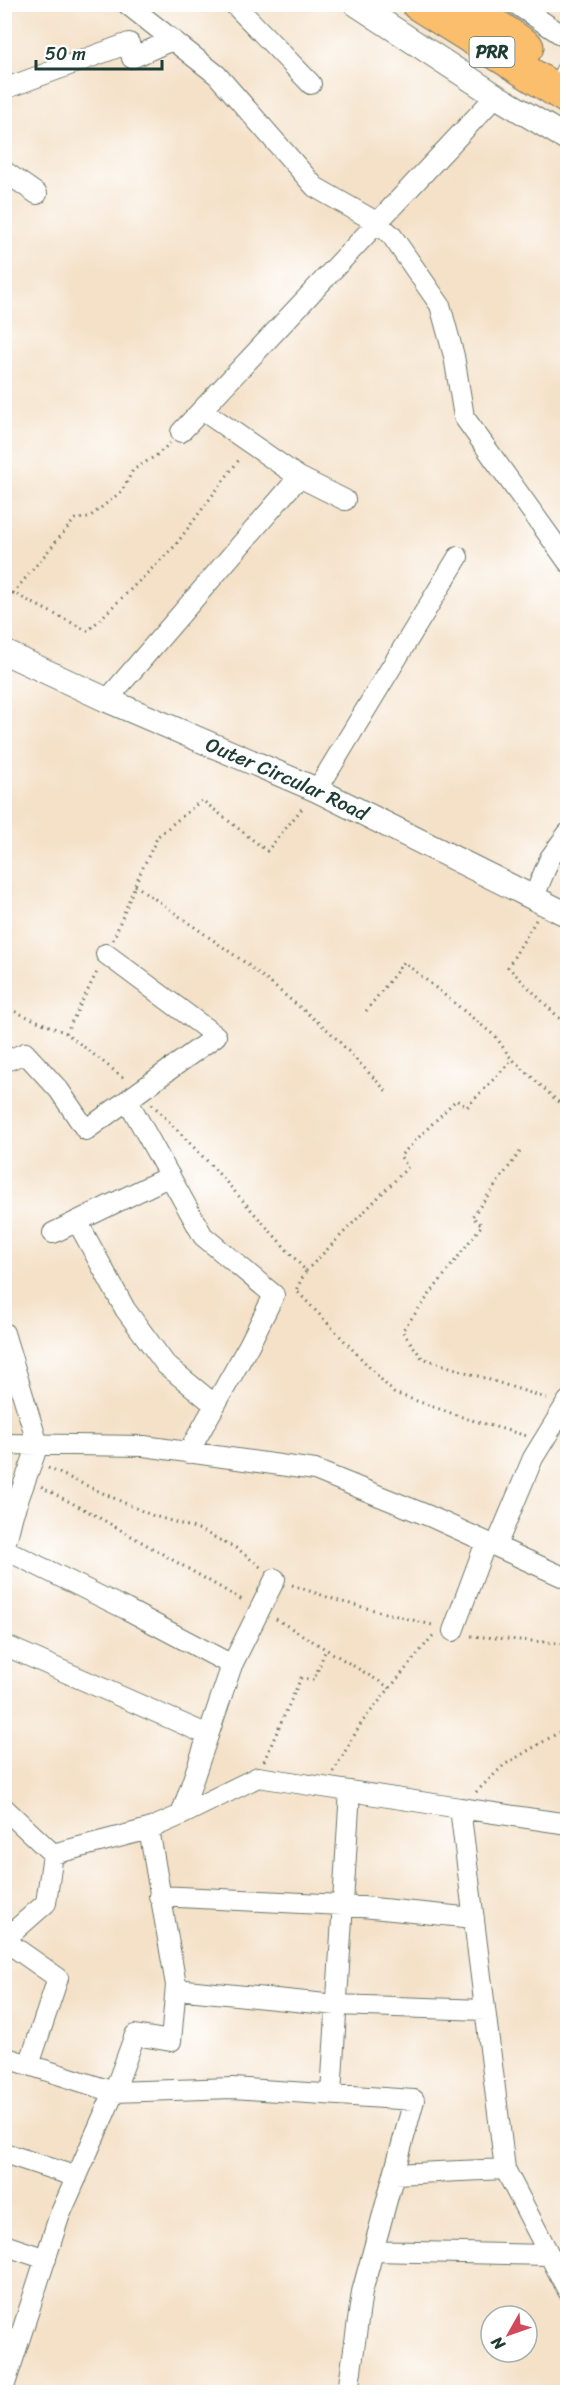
<svg xmlns="http://www.w3.org/2000/svg" width="572" height="2397" viewBox="0 0 572 2397" font-family="Sriracha,sans-serif">
<style>
.lines{fill:none;stroke-linecap:round;stroke-linejoin:round}
.minor-casing{stroke:#6a7668;stroke-width:22}
.tertiary-casing{stroke:#6a7668;stroke-width:26}
.trunk-casing{stroke:#6a7668;stroke-width:35}
.path{stroke:#6a7668;stroke-width:3;stroke-dasharray:1.5 4.5;stroke-linecap:butt}
.minor{stroke:#fff;stroke-width:20}
.tertiary{stroke:#fff;stroke-width:24}
.trunk{stroke:#fabe6d;stroke-width:33}
.labels{text-anchor:middle;dominant-baseline:central;stroke-width:4.5;stroke-linejoin:round;paint-order:stroke}
.shield{fill:#fff;stroke:#627771;stroke-width:1.5}
.shield-label{font-size:18px;font-weight:bold;fill:#1f3d34}
.street-label{font-size:20px;fill:#1f3d34;stroke:#fff}
</style>
<rect width="100%" height="100%" fill="#fff"/>
<filter id="ink" filterUnits="userSpaceOnUse"><feTurbulence type="fractalNoise" baseFrequency=".0167" numOctaves="2"/><feDisplacementMap in="SourceGraphic" scale="12" xChannelSelector="R" yChannelSelector="G"/><feConvolveMatrix kernelMatrix="1 2 1 2 8 2 1 2 1" color-interpolation-filters="sRGB"/></filter>
<filter id="wash" filterUnits="userSpaceOnUse"><feTurbulence type="fractalNoise" baseFrequency=".008" numOctaves="4" result="noise"/><feDisplacementMap in="SourceGraphic" scale="24" xChannelSelector="R" yChannelSelector="G"/><feGaussianBlur stdDeviation="1.35" result="paint"/><feColorMatrix in="noise" values="0 0 0 0 0 0 0 0 0 0 0 0 0 0 0 0 0 1.4 0 .05"/><feComposite in="paint" operator="in"/></filter>
<g filter="url(#wash)">
<rect width="100%" height="100%" fill="#f4e1c8"/>
</g>
<g filter="url(#ink)">
<g class="lines">
<defs>
<path id="minor" d="M127 4 217 75 315 187 378 223 392 236 440 305 454 356 464 417 568 562
M234 4 311 84
M516 4 568 39
M565 72 568 68
M4 89 129 43 132 58 172 40
M4 171 37 194
M202 410 299 477 345 500
M181 432 496 96
M107 700 299 477
M317 790 458 557
M533 899 550 858 568 833
M4 1062 25 1053 59 1090 86 1130 216 1036 106 954
M128 1101 203 1236 274 1295 249 1345 188 1453
M77 1221 125 1309 166 1365 215 1405
M53 1233 170 1176
M4 1333 38 1445 13 1514 4 1550
M4 1444 144 1446 315 1470 429 1516 568 1579
M496 1546 533 1458 568 1401
M4 1549 126 1609 232 1665
M453 1631 486 1542
M4 1645 208 1735
M4 1808 53 1854 149 1829 176 1985 171 2041 135 2035 114 2092 59 2217 4 2387
M181 1815 258 1777 460 1808
M568 1824 460 1808 505 2169 568 2291
M149 1829 181 1815 232 1665 275 1579
M159 1896 342 1905 474 1918
M4 1940 58 1978 29 2065
M4 1940 46 1903 53 1854
M176 1989 336 2005 485 2010
M4 2057 114 2092 233 2088 414 2100 362 2292 348 2392
M331 2094 350 1791
M4 2153 77 2177
M394 2174 505 2169
M4 2245 46 2259
M373 2251 549 2255"/>
<g id="tertiary">
<path d="M356 4 496 96 568 139"/>
<path id="s1" d="M4 652 107 700 317 790 568 915"/>
</g>
<path id="trunk" d="M418 4 568 98
M464 4 527 47"/>
</defs>
<use href="#minor" class="minor-casing"/>
<use href="#tertiary" class="tertiary-casing"/>
<use href="#trunk" class="trunk-casing"/>
<path class="path" d="M13 593 75 519 88 518 122 491 133 470 157 455 170 443
M4 603 13 593 88 631 174 547 241 457
M135 885 247 964 330 1032 389 1094
M536 920 508 967 568 1027
M113 940 138 878 158 836 202 800 267 851 304 806
M4 1007 66 1033 125 1079
M366 1011 404 962 496 1037 509 1056 568 1111
M66 1033 98 970
M152 1104 210 1164 306 1271 296 1290 394 1393 468 1419 527 1436
M520 1152 472 1217 482 1225 402 1331 422 1358 549 1399
M306 1271 408 1167 400 1156 456 1100 467 1107 513 1059
M48 1468 151 1515 198 1529 238 1549 263 1569
M41 1487 93 1514 244 1601
M292 1585 339 1601 436 1626
M276 1619 390 1688
M471 1636 568 1644
M264 1761 301 1678 314 1680 326 1649
M333 1772 362 1722 435 1633
M476 1792 504 1765 568 1727"/>
<use href="#minor" class="minor"/>
<use href="#tertiary" class="tertiary"/>
<use href="#trunk" class="trunk"/>
</g>
</g>
<g class="labels">
<rect class="shield" x="469.5" y="37" width="45" height="30" rx="4.5"/>
<g class="shield-label">
<text x="492" y="52">PRR</text>
</g>
<g class="street-label">
<text stroke="none"><textPath href="#s1" startOffset="310">Outer Circular Road</textPath></text>
</g>
</g>
<rect width="572" height="2397" fill="none" stroke="#fff" stroke-width="24"/>
<g transform="translate(509 2334) rotate(230)"><circle r="28" fill="#ffffff" stroke="#a5b1ae" stroke-width="1.5"/>
<path d="M0-4.5L10 22L0 15L-10 22Z" fill="#d1495b"/>
<text y="-9" font-size="16" font-weight="bold" text-anchor="middle" fill="#1f3d34">N</text>
</g>
<path d="M36 60v9h126v-9" fill="none" stroke="#1f3d34" stroke-width="3"/>
<text x="45" y="60" font-size="18" fill="#1f3d34" stroke="#ffffff" stroke-width="4.5" paint-order="stroke">50 m</text>
</svg>
